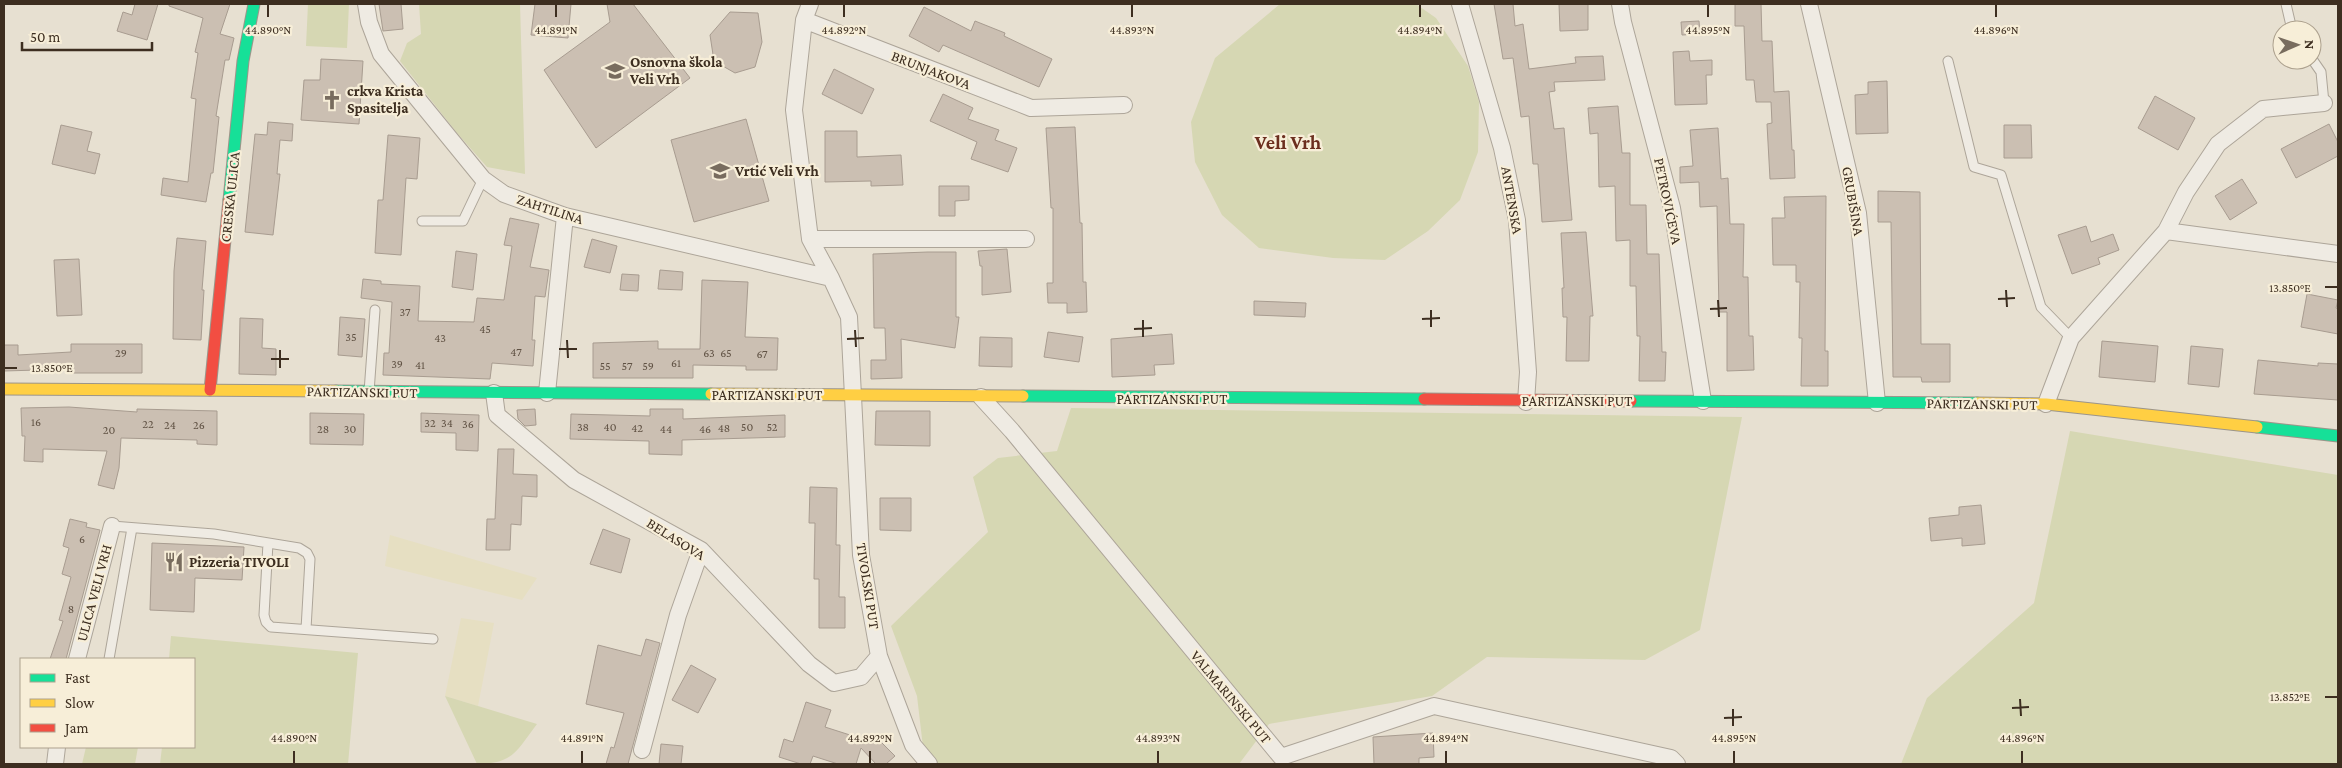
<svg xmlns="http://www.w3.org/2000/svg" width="2342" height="768" viewBox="0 0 2342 768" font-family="'Crimson Pro',serif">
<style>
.farmland{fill:#e6dfc2}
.green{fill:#d6d7b3}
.building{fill:#cbbfb2;stroke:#a89c90}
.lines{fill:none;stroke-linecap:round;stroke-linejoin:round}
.lane-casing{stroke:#ada599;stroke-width:11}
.street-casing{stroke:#ada599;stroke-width:18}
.fast-casing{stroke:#9c958a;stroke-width:13}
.slow-casing{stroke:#9c958a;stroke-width:13}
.jam-casing{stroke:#9c958a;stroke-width:13}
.lane{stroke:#efebe3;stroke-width:9}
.street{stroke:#efebe3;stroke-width:16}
.fast{stroke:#16e098;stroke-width:11}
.slow{stroke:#ffcf43;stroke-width:11}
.jam{stroke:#f24e42;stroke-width:11}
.ticks{fill:none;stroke:#3d2e20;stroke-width:2}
.labels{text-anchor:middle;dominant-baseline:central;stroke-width:4.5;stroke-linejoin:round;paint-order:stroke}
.number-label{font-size:12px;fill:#605244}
.poi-label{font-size:15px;font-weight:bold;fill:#3d2e20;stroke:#f7eed8;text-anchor:start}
.street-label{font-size:15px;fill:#3d2e20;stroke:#f7eed8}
.district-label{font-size:20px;font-weight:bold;fill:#6b2e1e;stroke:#f7eed8}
.ticks-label{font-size:12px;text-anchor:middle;fill:#3d2e20;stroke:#f7eed8;stroke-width:4.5;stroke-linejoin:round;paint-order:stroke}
</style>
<rect width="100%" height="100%" fill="#e7e0d1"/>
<path class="farmland" d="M390 535 537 578 522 600 385 566Z
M461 618 494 623 478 706 445 696Z"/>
<path class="green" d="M308 4H349L347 48 306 46Z
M419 4H520L525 174 487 167 457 133 400 61 407 43 421 34Z
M1280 4H1416L1436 18 1468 66 1479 102 1478 152 1460 200 1428 231 1385 260 1333 258 1259 248 1222 215 1195 162 1191 122 1215 58Z
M1071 408 1742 417 1700 630 1645 660 1487 657 1432 696 1269 724 1239 764H925L917 696 891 626 988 532 973 477 998 458 1057 451Z
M2070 431 2338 475V764H1901L1927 698 2034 603Z
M171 636 358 653 348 764H160L162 747H194V659H169Z
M445 696 537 724C517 750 514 764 477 764Z
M86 747H138L135 764H82Z"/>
<path class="building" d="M135 4H158L147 40 117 31 123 12 132 15Z
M169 4H230L220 34 234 38 229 60H225L216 116 219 117 213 173H211L206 202 161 195 163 178 188 182 196 99 191 98 198 53 195 52 203 18 169 6Z
M379 4H401L403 29 383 31Z
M535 4H571L568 38 531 35Z
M607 4H633L690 78 596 148 544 70 610 22Z
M1494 4H1513L1515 26 1523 24 1529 69 1576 63 1575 57 1603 56 1605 80 1554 82 1555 91 1549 92 1554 129 1564 128 1572 220 1542 222 1538 164H1533L1529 116 1521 117 1513 58 1503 59Z
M1559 4H1588V30L1560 31Z
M1735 4H1761L1762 41H1772L1774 92 1789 91 1792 150H1794L1795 178 1770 179 1767 124 1772 123 1771 102H1756L1754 80H1746L1744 26H1735Z
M924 7 971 31 975 21 1005 33 1004 36 1052 59 1039 87 943 45 939 52 909 36Z
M730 12 758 13 762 42 755 67 735 73 714 61 710 35Z
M1699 21 1700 34 1682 35 1681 22Z
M1689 51 1690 61 1712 60V75H1706L1707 104 1675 105 1673 52Z
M321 59 363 61 359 124 301 120 304 80H320Z
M834 69 874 89 862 114 822 94Z
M1887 81 1888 133 1856 134 1855 95 1868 94V82Z
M943 94 973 108 968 119 999 130 995 140 1017 148 1008 172 971 159 977 142 930 121Z
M2155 96 2195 118 2178 150 2138 128Z
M1618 106 1622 153H1630V205H1646L1647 254H1659L1662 352H1666L1665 381H1639L1640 336H1637L1636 286H1630V240L1616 241 1615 186 1599 187 1598 133 1590 134 1588 108Z
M746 119 769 201 694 222 671 140Z
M268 122 293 124 292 141 280 140 277 174H280L273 235 245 232 255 134 267 135Z
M2329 124 2338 142V156L2296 178 2281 149Z
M61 125 92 132 87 151 100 154 95 174 52 164Z
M2004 125H2031L2032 158H2004Z
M1075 127 1080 223H1082L1083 282H1086L1087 312 1067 313V303H1048L1047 283H1053V208H1051L1046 128Z
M1718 128 1721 179 1728 178 1730 224H1744L1743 277H1748L1749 336H1753L1754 370 1727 371V312H1719L1717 206 1700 207 1699 182 1680 183V167L1693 166 1690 130Z
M825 131H857V157L901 155 903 185 871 186V181L825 182Z
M388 135 420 138 417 179 406 178 401 255 375 253 378 200H383Z
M2242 179 2257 203 2230 220 2215 196Z
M939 186H969V200L955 201V216H939Z
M1878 191 1920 192 1921 344H1950V382H1922L1921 377H1893L1891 222H1878Z
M1826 196 1825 351H1828V386H1801L1802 338H1799L1800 282H1796V265H1773L1772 218H1785L1784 197Z
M510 218 539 224 530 267 549 270 545 297 535 296 532 340H535L533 366 492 363 490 379 383 375 384 353H389L392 302 361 298 363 279 381 281V284L420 286 418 321 474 322 477 298 504 300 512 246 504 245Z
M2086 226 2091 242 2113 234 2119 250 2098 258 2100 264 2072 274 2058 235Z
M1586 232 1593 316H1590L1589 361H1566L1567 317H1563L1562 288H1564L1561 233Z
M177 238 206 241 202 290H204L201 340 173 339 174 271Z
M592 239 617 246 610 273 584 267Z
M1007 249 1011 292 982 295V266H980L978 251Z
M456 251 477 254 473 290 452 287Z
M928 252H956V317H959L955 348 901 339 902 378 871 379V360H886L885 328H874L873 254Z
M79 259 82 315 57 316 54 260Z
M660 270 683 272 682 290 658 289Z
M622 274 639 275 638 291 620 290Z
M702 280 748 282 745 337 778 338 777 370H746V366L693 365V378H593V343L658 341V349H700Z
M2307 294 2338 300 2336 308 2338 309V334L2301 327Z
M1254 301 1306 303 1305 317 1254 315Z
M340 317 365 319 362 357 338 355Z
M240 318 263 319 262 348 276 349V375L239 374Z
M1048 332 1083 337 1079 362 1044 357Z
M1172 334 1174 364 1154 365 1155 375 1112 377 1111 339Z
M980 337 1012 338V367L979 366Z
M2102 341 2158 346 2155 382 2099 377Z
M71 344H142V373H71V369L4 371V345H18V355L71 352Z
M2191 346 2223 349 2219 387 2188 384Z
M2258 360 2318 366V363L2338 364V400L2254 394Z
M69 407 137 412V409L217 411V445L197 444V440L121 438 119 468 114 489 98 485 107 451 43 449V462L24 461 25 436H22L21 408Z
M535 409 536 425 525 426 518 419 517 410Z
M650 409H683V419L785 415V437L682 440V455L649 454V441L570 439 571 414 650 416Z
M876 411H930V446L875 445Z
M310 413 364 414 363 445 310 444Z
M421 413 479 415 478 451 456 450V433L421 432Z
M498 449H514L513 474 537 475V497L522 496 521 525 511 524 510 550H486L487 519H495Z
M810 487 837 488 836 545H840L839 597H845V628H819V579H814L815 523H809Z
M880 498H911V531L880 530Z
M1981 505 1985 544 1962 546V538L1931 541 1929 518 1959 515V507Z
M70 519 87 523 86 527 100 530 66 659H50L63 621 59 620 71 577 62 574 69 548 63 546Z
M603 529 630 539 621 573 590 564Z
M152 543 244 547 242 580 195 578 194 612 150 610Z
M646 639 660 643 628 764H606L611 747 614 748 624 713 586 704 598 645 641 656Z
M691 665 716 679 698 713 672 700Z
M806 702 831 710 825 727 878 744 881 742 895 756 886 764H876L861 748 856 764H838L813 756 810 764H801L779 757 784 739 793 742Z
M1433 733 1434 757 1419 758V764H1374L1373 737Z
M661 744 683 746 681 764H659Z"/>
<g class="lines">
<defs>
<path id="lane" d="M2286 4 2292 30
M2312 59 2321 72 2324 103
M1948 61 1974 167 2001 175 2041 307 2071 338
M422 221H463L483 179
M369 392 375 310
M112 526 214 534 299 548 307 553 310 559 306 629
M268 543 264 615 266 622 271 627 433 639
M109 659 132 528"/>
<path id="street" d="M366 4 369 22 381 54 483 179 504 194 565 216 831 278
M810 4 804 20 794 110 810 239 831 278 849 317 861 555 879 656 913 745 929 764
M1460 4 1502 148 1517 220 1528 372 1526 402
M1620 4 1623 22 1672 208 1703 401
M1809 4 1858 213 1877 403
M804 20 1031 108 1124 105
M2166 231 2186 192 2218 144 2263 109 2324 103
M810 239H1026
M494 393 497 415 574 480 701 550 809 664 834 683 861 677 879 656
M547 393 565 216
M981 397 1012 431 1281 757 1434 706 1671 758 1677 764
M2046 404 2071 338 2166 231 2338 254
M77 659 112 526
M642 750 678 615 701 550
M55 764 57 747"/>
<path id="fast" d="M229 200 243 61 254 4
M336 391 711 394
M1023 396 1424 399
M1631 401 1977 403
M2257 427 2338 436"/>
<path id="slow" d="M4 389 336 391
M711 394 1023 396
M1977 403 2046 404 2257 427"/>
<path id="jam" d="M210 390 229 200
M1424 399 1631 401"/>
</defs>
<use href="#lane" class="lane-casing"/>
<use href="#street" class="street-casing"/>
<use href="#fast" class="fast-casing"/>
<use href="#slow" class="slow-casing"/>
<use href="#jam" class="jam-casing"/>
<use href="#lane" class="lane"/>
<use href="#street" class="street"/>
<use href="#fast" class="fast"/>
<use href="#slow" class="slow"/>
<use href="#jam" class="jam"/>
</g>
<path class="ticks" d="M268 5V17M556 5V17M844 5V17M1132 5V17M1420 5V17M1708 5V17M1996 5V17M2325 287H2337M2006 290 2007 307M1998 299 2015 298M1718 300 1719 317M1710 309 1727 308M1431 310V327M1422 319 1440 318M1143 320V337M1134 329 1152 328M855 330 856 347M847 339 864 338M567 340 568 358M559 349H577M280 350V368M271 359H289M5 368H17M2325 697H2337M2020 699 2021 716M2012 708 2029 707M1733 709V726M1724 718 1742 717M294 751V763M582 751V763M870 751V763M1158 751V763M1446 751V763M1734 751V763M2022 751V763"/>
<defs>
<symbol id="school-bare" viewBox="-9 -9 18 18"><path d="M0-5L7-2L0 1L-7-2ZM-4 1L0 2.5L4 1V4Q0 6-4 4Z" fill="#786c5e" stroke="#f7eed8" stroke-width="2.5" paint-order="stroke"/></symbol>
<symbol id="church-bare" viewBox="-9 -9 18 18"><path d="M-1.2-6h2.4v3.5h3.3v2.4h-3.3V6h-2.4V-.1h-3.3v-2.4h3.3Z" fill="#786c5e" stroke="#f7eed8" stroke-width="2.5" paint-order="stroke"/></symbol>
<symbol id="restaurant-bare" viewBox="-9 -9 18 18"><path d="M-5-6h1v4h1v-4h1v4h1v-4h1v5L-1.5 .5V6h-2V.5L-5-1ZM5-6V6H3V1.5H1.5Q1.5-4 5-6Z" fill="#786c5e" stroke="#f7eed8" stroke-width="2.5" paint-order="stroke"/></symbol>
</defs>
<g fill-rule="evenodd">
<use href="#school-bare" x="601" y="57" width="28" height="28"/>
<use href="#church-bare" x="318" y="86" width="28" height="28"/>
<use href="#school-bare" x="706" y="157" width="28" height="28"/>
<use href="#restaurant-bare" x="160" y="548" width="28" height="28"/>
</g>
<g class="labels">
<g class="number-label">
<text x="405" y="312">37</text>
<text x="485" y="329">45</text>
<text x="351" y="337">35</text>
<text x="440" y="338">43</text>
<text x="516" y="352">47</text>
<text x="121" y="353">29</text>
<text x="709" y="353">63</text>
<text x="726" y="353">65</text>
<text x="762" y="354">67</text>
<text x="676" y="363">61</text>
<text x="397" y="364">39</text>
<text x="420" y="365">41</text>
<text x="605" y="366">55</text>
<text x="627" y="366">57</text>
<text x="648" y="366">59</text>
<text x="36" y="422">16</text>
<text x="430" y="423">32</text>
<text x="447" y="423">34</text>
<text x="148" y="424">22</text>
<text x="468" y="424">36</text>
<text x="170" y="425">24</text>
<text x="199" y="425">26</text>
<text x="583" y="427">38</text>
<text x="610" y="427">40</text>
<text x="747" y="427">50</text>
<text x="772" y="427">52</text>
<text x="637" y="428">42</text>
<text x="724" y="428">48</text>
<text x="323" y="429">28</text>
<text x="350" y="429">30</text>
<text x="666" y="429">44</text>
<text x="705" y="429">46</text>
<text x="109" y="430">20</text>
<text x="82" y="539">6</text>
<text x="71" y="609">8</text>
</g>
<g class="poi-label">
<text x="630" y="62">Osnovna škola<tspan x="630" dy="17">Veli Vrh</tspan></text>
<text x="347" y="91">crkva Krista<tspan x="347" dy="17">Spasitelja</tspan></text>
<text x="735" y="171">Vrtić Veli Vrh</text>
<text x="189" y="562">Pizzeria TIVOLI</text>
</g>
<g class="street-label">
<text transform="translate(931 70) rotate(21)">BRUNJAKOVA</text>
<text transform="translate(230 197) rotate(-84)">CRESKA ULICA</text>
<text transform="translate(1512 200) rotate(80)">ANTENSKA</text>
<text transform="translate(1668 201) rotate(78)">PETROVIĆEVA</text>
<text transform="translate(1853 201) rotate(80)">GRUBIŠINA</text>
<text transform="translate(550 209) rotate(18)">ZAHTILINA</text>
<text transform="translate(362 392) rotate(1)">PARTIZANSKI PUT</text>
<text x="767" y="395">PARTIZANSKI PUT</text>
<text x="1172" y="399">PARTIZANSKI PUT</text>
<text x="1577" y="401">PARTIZANSKI PUT</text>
<text transform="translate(1982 404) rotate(1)">PARTIZANSKI PUT</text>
<text transform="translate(676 539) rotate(32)">BELASOVA</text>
<text transform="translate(868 586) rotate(81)">TIVOLSKI PUT</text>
<text transform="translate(94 593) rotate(-75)">ULICA VELI VRH</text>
<text transform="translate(1231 697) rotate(50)">VALMARINSKI PUT</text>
</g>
<g class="district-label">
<text x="1288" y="142">Veli Vrh</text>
</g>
</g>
<g class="ticks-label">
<text x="268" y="34">44.890°N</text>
<text x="556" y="34">44.891°N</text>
<text x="844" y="34">44.892°N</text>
<text x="1132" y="34">44.893°N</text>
<text x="1420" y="34">44.894°N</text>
<text x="1708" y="34">44.895°N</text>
<text x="1996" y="34">44.896°N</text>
<text x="2290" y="292">13.850°E</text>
<text x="52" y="372">13.850°E</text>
<text x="2290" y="701">13.852°E</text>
<text x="294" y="742">44.890°N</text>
<text x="582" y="742">44.891°N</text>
<text x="870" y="742">44.892°N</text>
<text x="1158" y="742">44.893°N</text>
<text x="1446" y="742">44.894°N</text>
<text x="1734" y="742">44.895°N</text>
<text x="2022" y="742">44.896°N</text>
</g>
<rect width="2342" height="768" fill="none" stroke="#3d2e20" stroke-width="10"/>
<rect x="20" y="658" width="175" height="90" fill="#f7eed8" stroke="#ada18e"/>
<rect x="30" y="674" width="25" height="8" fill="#16e098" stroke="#ada18e"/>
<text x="65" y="683" font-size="15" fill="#3d2e20">Fast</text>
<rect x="30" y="699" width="25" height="8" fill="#ffcf43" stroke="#ada18e"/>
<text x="65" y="708" font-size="15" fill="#3d2e20">Slow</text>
<rect x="30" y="724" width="25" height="8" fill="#f24e42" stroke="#ada18e"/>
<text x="65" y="733" font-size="15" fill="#3d2e20">Jam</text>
<g transform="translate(2297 45) rotate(88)"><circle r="24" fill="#f7eed8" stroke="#ada18e"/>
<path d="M0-4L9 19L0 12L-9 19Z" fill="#786c5e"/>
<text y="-8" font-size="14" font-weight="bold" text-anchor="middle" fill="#3d2e20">N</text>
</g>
<path d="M22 42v8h130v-8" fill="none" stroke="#3d2e20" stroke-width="2.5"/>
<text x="30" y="42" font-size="15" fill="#3d2e20" stroke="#f7eed8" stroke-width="4" paint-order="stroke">50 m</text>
</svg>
